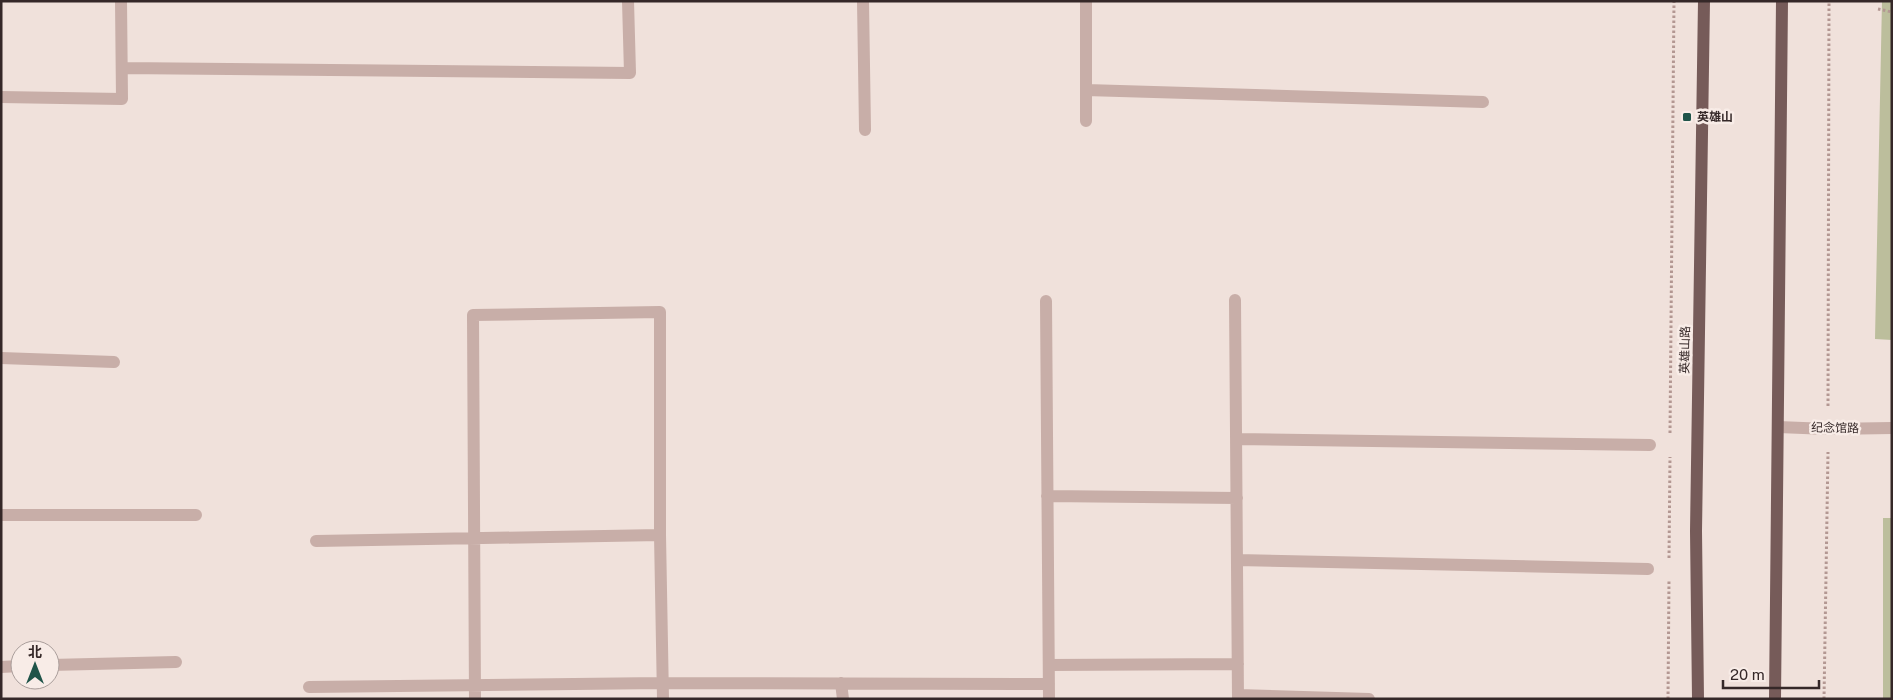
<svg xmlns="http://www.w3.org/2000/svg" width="1893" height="700" viewBox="0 0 1893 700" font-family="'Public Sans','Noto Sans SC',sans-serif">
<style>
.green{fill:#bcbe9c}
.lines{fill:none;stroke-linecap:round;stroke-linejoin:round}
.path{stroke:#b39792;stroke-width:3;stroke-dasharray:2.5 2.5;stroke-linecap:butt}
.minor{stroke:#c8aea8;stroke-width:12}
.major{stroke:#765b59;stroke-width:12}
.poi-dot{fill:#1f5449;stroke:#f8ece7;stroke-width:2}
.labels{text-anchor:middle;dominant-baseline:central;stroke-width:5;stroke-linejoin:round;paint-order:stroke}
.poi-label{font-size:12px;font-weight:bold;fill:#352828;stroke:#f8ece7;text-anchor:start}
.street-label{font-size:12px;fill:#352828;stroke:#f8ece7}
</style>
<rect width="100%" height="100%" fill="#f0e1db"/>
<path class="green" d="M1882 1H1892V340L1875 339Z
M1883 518H1892V699H1883Z"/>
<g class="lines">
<path class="path" d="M1878 9 1892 12
M1828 406 1829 1
M1670 433 1674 1
M1669 558 1670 457
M1668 699 1669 579
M1824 699 1828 452"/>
<path class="minor" d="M863 1 865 130
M122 68 630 73 628 1
M1086 90 1483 102
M1 97 122 99 121 1
M1086 121V1
M1235 300 1238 699
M1046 301 1049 699
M1 358 114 362
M1778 427 1828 429 1892 428
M1237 439 1650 445
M1047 496 1237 498
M1 515H196
M660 535 663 699
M316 541 660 535V312L473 315 475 699
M1237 560 1648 569
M50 665 176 662
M1049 665 1238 664
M1 667 20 666
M841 683 843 699
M309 687 662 683 1049 684
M1238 695 1369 699"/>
<path class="major" d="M1698 699 1696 531 1704 1
M1775 699 1782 1"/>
</g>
<rect class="poi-dot" x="1682" y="112" width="10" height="10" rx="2.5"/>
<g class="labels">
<g class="poi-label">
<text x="1697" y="117">英雄山</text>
</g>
<g class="street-label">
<text transform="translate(1685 350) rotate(-89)">英雄山路</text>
<text transform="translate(1835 428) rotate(1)">纪念馆路</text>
</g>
</g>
<rect width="1893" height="700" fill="none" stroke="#352828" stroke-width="5"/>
<g transform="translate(35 665)"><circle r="24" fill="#f8ece7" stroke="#aa9e9b"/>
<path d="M0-4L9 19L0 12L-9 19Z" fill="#1f5449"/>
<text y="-8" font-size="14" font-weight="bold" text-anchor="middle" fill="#352828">北</text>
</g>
<path d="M1723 680v8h96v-8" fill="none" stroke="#352828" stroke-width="2.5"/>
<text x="1730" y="680" font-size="15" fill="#352828" stroke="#f8ece7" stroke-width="4" paint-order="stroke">20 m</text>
</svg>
